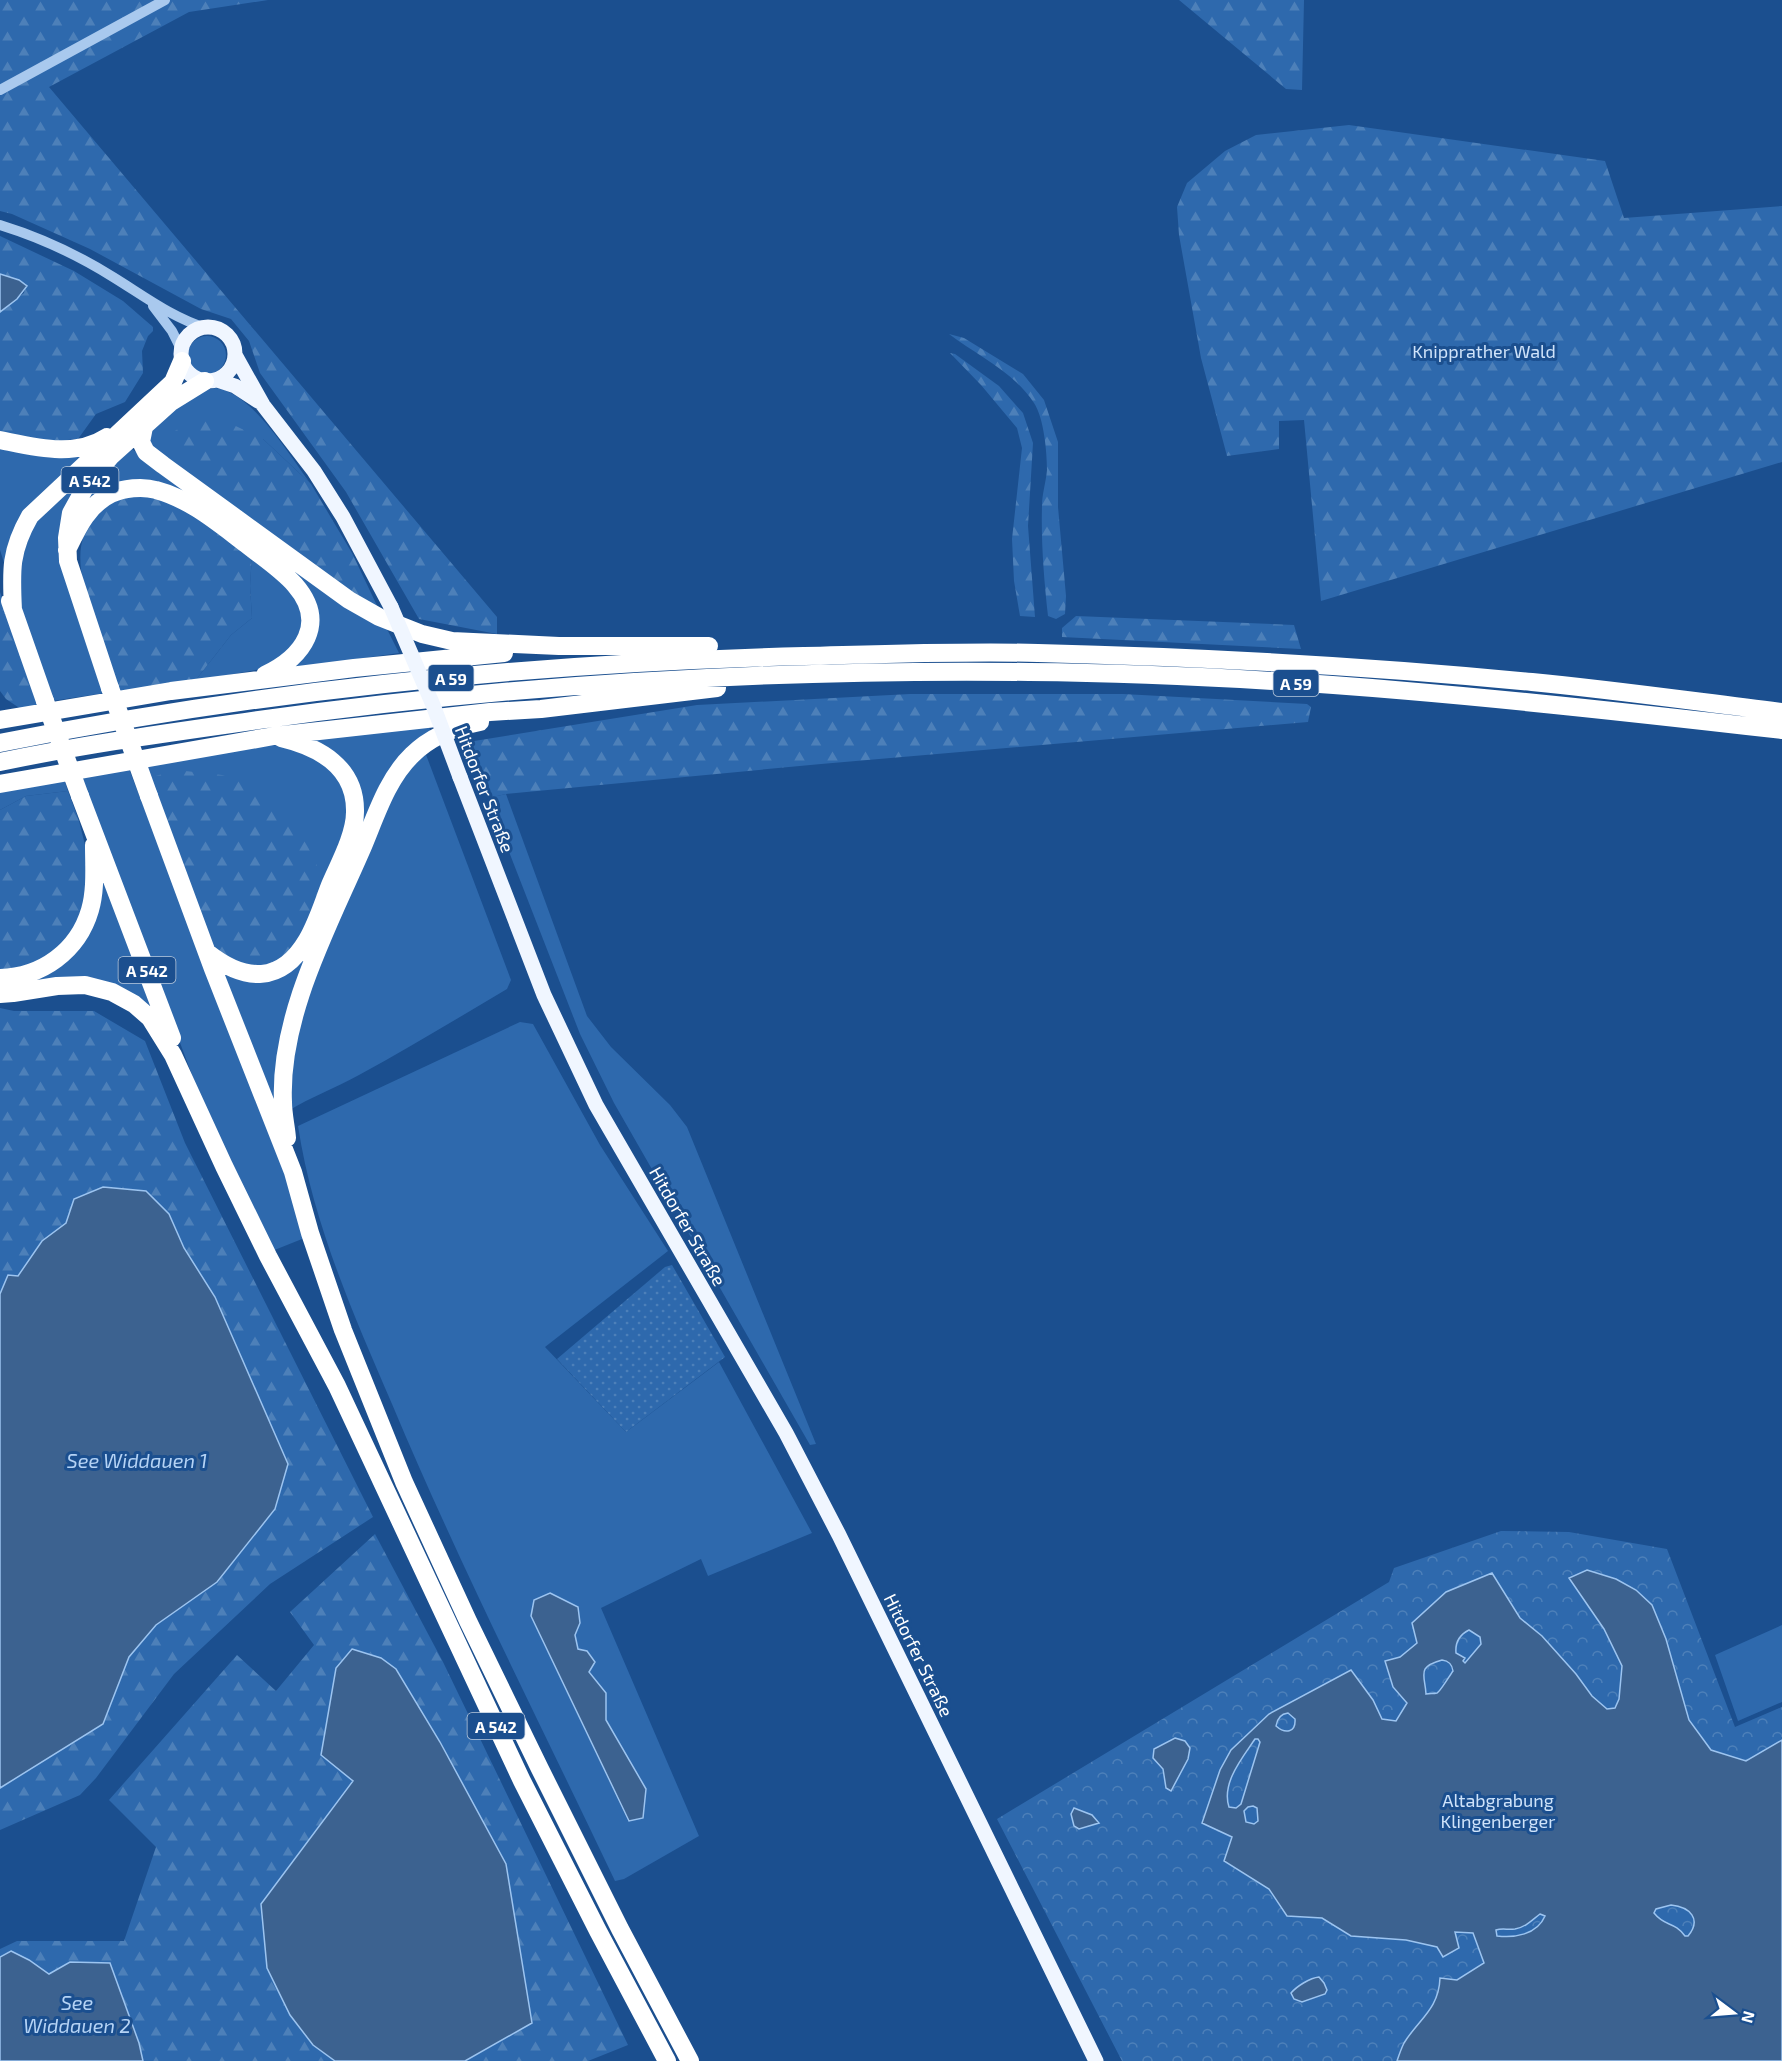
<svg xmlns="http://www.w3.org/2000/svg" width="1782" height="2061" viewBox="0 0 1782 2061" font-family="'Exo 2',sans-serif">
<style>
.grass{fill:#2e69ad;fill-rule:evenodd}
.forest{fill:url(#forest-firs)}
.park{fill:url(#park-crowns)}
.garden{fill:url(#garden-dots)}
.water{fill:#3c6290;stroke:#9cc4f0;stroke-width:1.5;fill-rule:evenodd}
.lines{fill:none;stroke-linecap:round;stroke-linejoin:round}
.minor{stroke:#a9c9ee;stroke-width:10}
.major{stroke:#f0f6ff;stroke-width:15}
.highway{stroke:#fff;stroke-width:18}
.major-bridge{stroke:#f0f6ff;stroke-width:15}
.highway-bridge{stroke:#fff;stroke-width:18}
.labels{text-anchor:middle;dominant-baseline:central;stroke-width:6;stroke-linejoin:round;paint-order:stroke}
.shield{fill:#1b4f8f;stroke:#bbcadd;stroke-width:1.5}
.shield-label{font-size:16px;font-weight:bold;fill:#fff}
.park-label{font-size:18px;fill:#cfe3fa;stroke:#1b4f8f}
.street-label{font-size:18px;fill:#fff;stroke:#1b4f8f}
.water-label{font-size:20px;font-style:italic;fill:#b5d3f5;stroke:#1b4f8f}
</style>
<defs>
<pattern id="forest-firs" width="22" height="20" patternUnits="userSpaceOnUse" patternTransform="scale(1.5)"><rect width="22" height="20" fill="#2e69ad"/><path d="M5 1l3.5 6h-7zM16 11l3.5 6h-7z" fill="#4d80b9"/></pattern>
<pattern id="park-crowns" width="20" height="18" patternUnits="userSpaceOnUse" patternTransform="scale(1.5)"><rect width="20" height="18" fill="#2e69ad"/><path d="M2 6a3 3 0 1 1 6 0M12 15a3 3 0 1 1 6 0" fill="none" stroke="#4d80b9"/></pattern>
<pattern id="garden-dots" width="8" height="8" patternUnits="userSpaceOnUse" patternTransform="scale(1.5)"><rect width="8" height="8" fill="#2e69ad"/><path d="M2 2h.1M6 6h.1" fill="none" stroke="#4d80b9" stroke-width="1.8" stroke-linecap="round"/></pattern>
</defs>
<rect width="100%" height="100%" fill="#1b4f8f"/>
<path class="grass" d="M188 355a19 19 0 1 1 38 0a19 19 0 1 1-38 0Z
M216 388C253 393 289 455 311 484L263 439 261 530 149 449 146 436 155 423 199 391Z
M0 445 83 454 66 472 6 569 0 550Z
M129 447 386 627 399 653 294 668 314 629 280 565 79 503Z
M96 464 62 525 105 693 52 701 21 606 18 571 33 525Z
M252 554 300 602 304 627 293 651 261 669 195 681 231 635 252 618 250 586Z
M428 724 431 733 422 739 304 972 279 1114 216 966 294 963 356 797 307 740Z
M271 745 283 746 330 765 346 795 347 816 342 841 327 880 149 778 144 764Z
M425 752 511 980 507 989C458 1018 409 1048 359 1075 335 1088 311 1097 288 1111V1076L305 997 398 783Z
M129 769 283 1164 307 1237 272 1251 195 1083 81 777Z
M64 779 68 791 26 796 0 810V791Z
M506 794 587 1016 611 1047 670 1105 687 1127 816 1444 810 1445 614 1103 580 1034 488 798Z
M99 868 159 1018 133 998 0 985Z
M520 1022 533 1024 600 1145 668 1251 545 1347 626 1432 719 1362 812 1533 708 1576 701 1559 601 1608 699 1836 624 1879 615 1881C540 1723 460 1566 392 1404 353 1313 313 1224 298 1126ZM534 1600 580 1623C578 1627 575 1632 575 1637 575 1658 593 1679 606 1693V1720L646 1789 642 1818 628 1821 531 1616Z
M1782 1625V1702L1738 1721 1715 1655Z"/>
<path class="forest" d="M0 0H268L189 12 49 87 497 617V634L419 619 346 492 260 373 249 341 231 319 201 309 90 249 12 214 0 211Z
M1179 0H1304L1302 90 1286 89Z
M1349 125 1605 161 1624 218 1782 206V462L1321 601 1304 420 1279 421V449L1227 456 1201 358 1179 235 1177 207 1187 183 1225 151 1256 135Z
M0 236 74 271 123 301 153 327V331L148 336 142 351 143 373 125 402 96 414 78 439 46 442 0 433V312L24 293 26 284 0 274Z
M949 334 964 338 1023 374 1044 400 1058 442V507L1066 596 1065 614 1056 619 1048 616C1044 580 1041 543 1042 506 1042 494 1046 482 1047 470 1047 452 1044 418 1034 403 1014 372 978 356 949 334Z
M950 353 955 354 999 386 1023 413 1033 443 1028 526 1035 617 1020 616 1014 581 1012 539 1022 448 1017 428 981 385Z
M197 418H219L263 439 311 484 352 553 381 614 275 542 169 448 173 432Z
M139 494 170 499 252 554 250 586 252 618 231 635 195 681 120 691 83 582C78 556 78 531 101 512 105 508 110 503 116 500 123 497 131 496 139 494Z
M0 592 39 705 21 709 6 699 0 691Z
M1076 616 1294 625 1301 649 1062 637V628Z
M910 694H1123L1307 704 1311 707 1308 722 821 764 506 794 488 798 468 742 697 705Z
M176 770 222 775 263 789 297 822 322 877 327 880 296 951 262 970 223 958 211 943 149 778Z
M68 791 79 821 87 853 89 873 81 921 57 955 0 974V810L26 796Z
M0 1008 14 1011H94L145 1041 185 1143 373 1517 270 1584 174 1674 96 1778 80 1795 0 1830V1788L103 1724 129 1657 156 1625 217 1582 275 1509 288 1464 215 1297 184 1248 169 1214 74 1199 66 1223 42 1241 18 1276 8 1275 0 1294Z
M375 1534 443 1662 628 2045 588 2061H465L532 2023 506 1864 440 1742 396 1669 353 1781 261 1904 313 2045 335 2061H143L139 2043 110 1963 70 1962 49 1974 29 1960 11 1951 0 1957V1949L17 1941H124L156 1847 109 1800 237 1655 276 1691 314 1645 290 1612Z"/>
<path class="park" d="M1501 1531 1569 1532 1667 1549 1735 1727 1782 1707V2061H1122L997 1819 1389 1582 1394 1568Z"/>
<path class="garden" d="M672 1265 725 1357 626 1432 557 1359 665 1267Z"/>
<path class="water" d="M0 274 19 280 27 286 17 299 0 312Z
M103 1187 146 1191 169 1214 184 1248 215 1297 288 1464 275 1509 217 1582 156 1625 129 1657 103 1724 0 1788V1294L8 1275 18 1276 42 1241 66 1223 74 1199Z
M1587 1570 1616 1579 1636 1590 1652 1605 1666 1639 1689 1720 1711 1750 1746 1761 1782 1740V2061H1397C1399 2055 1401 2049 1404 2043 1418 2020 1439 2009 1440 1978L1457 1980 1484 1963 1473 1933 1455 1932 1459 1948 1443 1957 1437 1947 1406 1940 1351 1936 1322 1918 1287 1916 1269 1889 1224 1861 1232 1837 1202 1823 1220 1770 1231 1750 1269 1714 1351 1670 1373 1700 1382 1719 1396 1721 1407 1703 1393 1687 1385 1661 1400 1657 1417 1643 1412 1623 1446 1592 1492 1573 1520 1618 1542 1636 1576 1674 1592 1696 1607 1709 1615 1708 1619 1699 1622 1666 1604 1629 1569 1578ZM1469 1630 1480 1637 1481 1644 1465 1663 1463 1661 1465 1658 1456 1653C1455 1642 1459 1635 1469 1630ZM1442 1660C1449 1661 1452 1664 1453 1671 1450 1675 1440 1692 1437 1693 1433 1694 1430 1693 1426 1694 1425 1675 1416 1667 1442 1660ZM1288 1713 1295 1719C1296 1733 1285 1734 1276 1726 1277 1719 1280 1714 1288 1713ZM1255 1739H1258L1260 1742 1241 1804 1236 1808 1229 1807C1221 1783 1243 1757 1255 1739ZM1253 1806 1257 1808 1258 1821 1254 1824 1246 1822 1244 1811 1248 1807ZM1671 1905C1690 1907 1702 1919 1688 1936H1685C1674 1921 1665 1927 1654 1913L1656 1909ZM1540 1914 1545 1916C1537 1935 1514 1938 1497 1936L1496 1930C1502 1928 1508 1930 1515 1929 1526 1927 1532 1920 1540 1914Z
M550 1593 578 1607 580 1623 575 1635 578 1649 587 1651 595 1662 589 1672 606 1693V1720L646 1789 643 1818 629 1821 531 1616 534 1600Z
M352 1649 381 1658 396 1669 440 1742 506 1864 532 2023 465 2061H335L313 2045 290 2015 267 1968 261 1904 353 1781 321 1755 336 1668Z
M1175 1738 1185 1741 1190 1748 1188 1759 1171 1791 1166 1788 1163 1769 1153 1758 1154 1749Z
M1074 1808 1092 1815 1099 1823 1079 1829 1074 1826 1071 1814Z
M11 1951 29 1960 49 1974 70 1962 110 1963 139 2043 143 2061H0V1957Z
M1319 1977 1324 1983 1327 1990 1325 1994 1302 2002 1294 1999 1291 1993C1297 1986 1310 1978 1319 1977Z"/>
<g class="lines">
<path class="minor" d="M0 90 165 0
M0 225C39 237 78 255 113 277 144 296 171 317 206 328
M153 306 172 331 182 351"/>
<path class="major" d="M181 354a27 27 0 1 1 54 0a27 27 0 1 1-54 0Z
M235 355 263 405 314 471 343 517 391 607
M217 380 235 386 258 401
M460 777 544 995 596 1105 786 1433 839 1535 1096 2061"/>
<path class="highway" d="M144 427 141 442 146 452 163 465 349 600 379 617 422 634 452 641 559 646H709
M0 440C35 447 75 458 107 437
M67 550C78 527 88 505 111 494 123 488 143 486 156 490 190 499 218 523 246 544 262 557 281 569 295 585 328 623 303 657 265 675
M10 601 45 701
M13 610C11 570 10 551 30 516L173 382 182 361
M110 688 68 561 67 538 71 513 86 486 111 456 171 402 205 381
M0 720 171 691 354 668 504 653
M0 743C264 690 535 663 804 656 882 654 960 651 1038 653 1203 657 1368 666 1532 682 1615 690 1699 702 1782 712
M0 762C76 746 153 735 231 724 495 685 762 669 1029 672 1281 674 1532 701 1782 730
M0 784 274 736 490 712 541 709 717 688
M80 796 172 1038
M149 796 213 969 293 1172 310 1233 343 1330 404 1482 468 1621 540 1769 620 1929 690 2061
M208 953C245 982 281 984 307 940 317 923 323 903 330 885 339 864 355 835 355 812 356 767 319 747 281 738
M0 978C42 977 78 951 90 910 96 889 94 867 94 845
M0 994 13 993 57 986 85 985 112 992 134 1004 150 1018 173 1055 224 1166 268 1256 337 1386 522 1781 598 1931 667 2061
M287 1138C286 1126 283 1114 283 1102 279 1017 328 927 361 851 375 819 386 780 412 755 430 737 455 727 480 722"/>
<path class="major-bridge" d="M391 607 433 705 460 777"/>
<path class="highway-bridge" d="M110 688 149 796
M45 701 80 796"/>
</g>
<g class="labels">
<g class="shield">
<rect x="61.5" y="467" width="57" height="26" rx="4.5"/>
<rect x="428.5" y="665" width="45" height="26" rx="4.5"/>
<rect x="1273.5" y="670" width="45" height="26" rx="4.5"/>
<rect x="118.5" y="957" width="57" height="26" rx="4.5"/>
<rect x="467.5" y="1713" width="57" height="26" rx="4.5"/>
</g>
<g class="shield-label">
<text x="90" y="480">A 542</text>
<text x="451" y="678">A 59</text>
<text x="1296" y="683">A 59</text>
<text x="147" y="970">A 542</text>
<text x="496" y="1726">A 542</text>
</g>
<g class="park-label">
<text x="1484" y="351">Knipprather Wald</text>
<text x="1498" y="1800">Altabgrabung<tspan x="1498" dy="21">Klingenberger</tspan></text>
</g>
<g class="street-label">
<text transform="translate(485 789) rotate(69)">Hitdorfer Straße</text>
<text transform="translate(688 1226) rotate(60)">Hitdorfer Straße</text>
<text transform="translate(919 1655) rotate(64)">Hitdorfer Straße</text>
</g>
<g class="water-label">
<text x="137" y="1460">See Widdauen 1</text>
<text x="77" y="2002">See<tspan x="77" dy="23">Widdauen 2</tspan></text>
</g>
</g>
<g transform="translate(1734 2013) rotate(106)" stroke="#1b4f8f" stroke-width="4.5" paint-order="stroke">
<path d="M0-4.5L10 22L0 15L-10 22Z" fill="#ffffff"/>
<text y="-9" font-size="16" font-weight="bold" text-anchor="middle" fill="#ffffff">N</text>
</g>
</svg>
